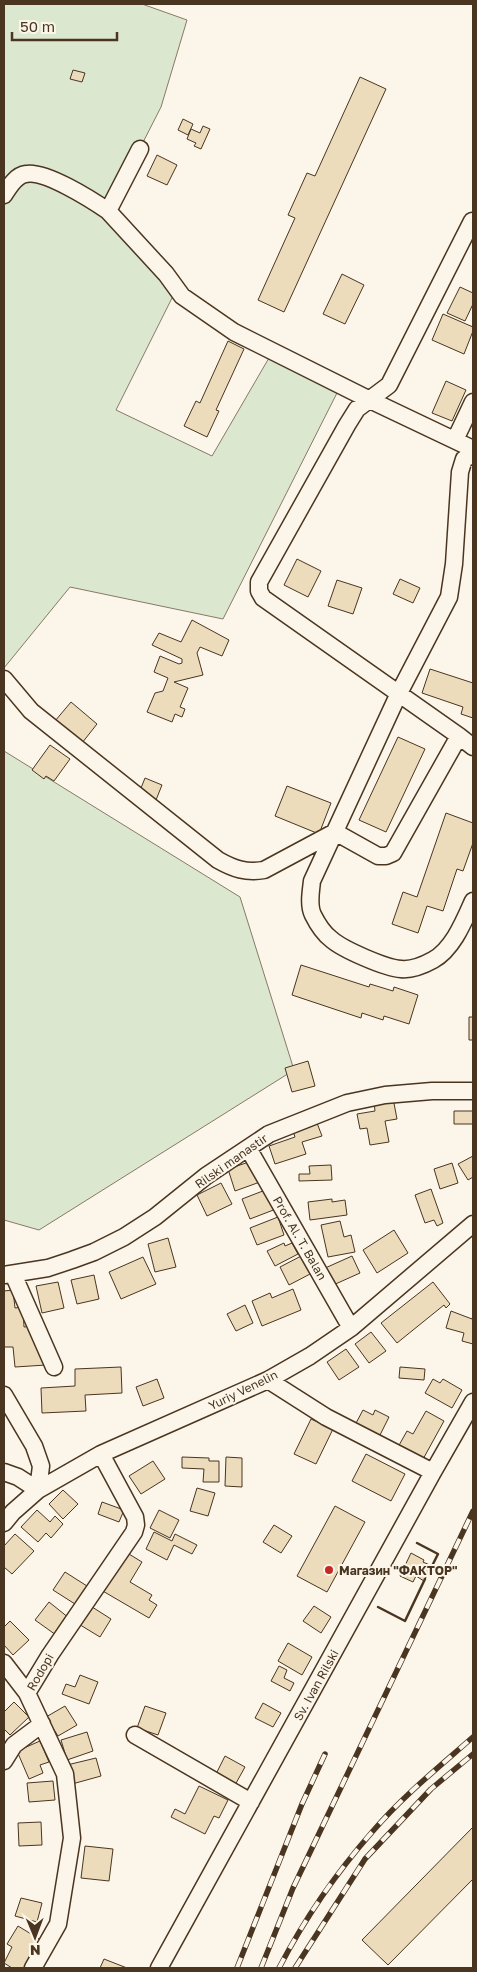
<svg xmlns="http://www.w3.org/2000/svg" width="477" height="1972" viewBox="0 0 477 1972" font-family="'Golos Text',sans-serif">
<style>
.green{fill:#dce7d0;stroke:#887966}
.building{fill:#ecdcbc;stroke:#4a3520}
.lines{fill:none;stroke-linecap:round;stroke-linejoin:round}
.minor-casing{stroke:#4a3520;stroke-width:19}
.minor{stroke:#fbf6e9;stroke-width:16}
.rail-casing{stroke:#4a3520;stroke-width:5.5}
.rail{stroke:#fbf6e9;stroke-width:4;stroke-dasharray:11;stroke-linecap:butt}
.wall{stroke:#4a3520;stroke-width:2.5}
.poi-dot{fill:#c62828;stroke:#fbf6e9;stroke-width:2}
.labels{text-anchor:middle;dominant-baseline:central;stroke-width:4;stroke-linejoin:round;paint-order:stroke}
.street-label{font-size:12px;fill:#4a3520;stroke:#fbf6e9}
.poi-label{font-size:12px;font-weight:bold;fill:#4a3520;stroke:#fbf6e9;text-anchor:start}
</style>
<rect width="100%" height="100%" fill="#fbf6e9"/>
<path class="green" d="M4 4H142L187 20 161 107 108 211 177 288 116 410 212 456 273 351 341 385 223 619 70 587 4 668Z
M4 751 240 897 294 1070 39 1230 4 1220Z"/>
<path class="building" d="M73 70 85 73 82 82 70 79Z
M360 77 386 89 284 312 258 300 295 218 288 215 307 173 315 176Z
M183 119 193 124 188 135 178 130Z
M203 126 210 129 201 149 194 146 196 143 187 139 191 129 200 133Z
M157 155 177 165 167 185 147 176Z
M342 274 364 285 345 324 323 314Z
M460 287 473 293V304L465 321 447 313Z
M443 314 473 327V331L464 354 432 340Z
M228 341 244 349 216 410 219 411 207 437 184 426 196 401 200 403Z
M446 381 466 390 452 421 432 413Z
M297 559 321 571 308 597 284 585Z
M400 579 420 588 413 603 393 594Z
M337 580 362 588 353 614 328 606Z
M192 620 229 640 222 656 200 647 197 653 203 675 174 682 188 688 180 707 185 709 182 717 175 714 172 722 147 712 155 693 163 691 168 678 154 672 160 656 179 664 182 663V659L152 645 159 633 181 642Z
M430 669 473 683V718L461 714 463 707 422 693Z
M71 702 97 724 82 743 55 721Z
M398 737 425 749 386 832 359 820Z
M50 745 70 759 54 781 46 776 44 779 32 770Z
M145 778 162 785 156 800 139 793Z
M287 786 331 803 319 834 275 816Z
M446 813 473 823V843L463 871 457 869 443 911 427 906 418 933 392 924 403 892 417 897Z
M301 965 369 987 370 984 393 991 394 987 418 995 409 1024 384 1016 383 1020 362 1013 361 1018 292 995Z
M469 1017H473V1040H469Z
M308 1061 315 1086 292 1092 285 1068Z
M393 1098 397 1119 385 1121 389 1142 370 1145 367 1128 360 1129 357 1114 375 1111 374 1102Z
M454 1111H473V1124H454Z
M317 1123 322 1136 302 1142 306 1154 275 1164 269 1146 295 1137 293 1131Z
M473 1156V1177L468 1180 458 1164Z
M252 1161 260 1182 235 1191 228 1169Z
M452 1163 458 1183 440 1189 434 1169Z
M331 1165 332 1180 299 1181V1174H310L309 1166Z
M221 1183 232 1204 207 1216 197 1195Z
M268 1189 276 1209 250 1219 242 1199Z
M431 1189 443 1223 437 1226 434 1220 425 1223 415 1195Z
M332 1199V1202L345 1200 347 1215 310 1220 308 1202Z
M278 1217 284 1235 257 1245 250 1228Z
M340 1221 344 1237 351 1235 355 1252 328 1257 321 1225Z
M394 1230 408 1253 377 1273 363 1250Z
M168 1238 176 1267 155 1272 148 1244Z
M284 1243 285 1246 292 1243 298 1254 275 1266 267 1251Z
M305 1254 314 1272 289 1285 280 1267Z
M352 1256 360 1273 331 1286 323 1269Z
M143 1257 156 1284 121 1299 109 1272Z
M94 1275 99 1299 77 1304 71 1280Z
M58 1282 64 1308 42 1313 36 1286Z
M433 1282 450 1304 446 1308 444 1305 397 1343 381 1323Z
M293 1289 301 1310 262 1326 252 1301 270 1293 272 1298Z
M13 1290 15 1308 23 1307 24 1327 34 1326 36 1347 44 1346 46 1365 15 1367 13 1347H4V1291Z
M245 1305 253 1323 236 1331 227 1314Z
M451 1311 472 1319 473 1315V1344L462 1341 464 1333 446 1328Z
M371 1332 386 1351 369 1363 355 1344Z
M346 1349 359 1367 339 1380 327 1362Z
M121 1367 122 1393 85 1395 86 1411 42 1413 41 1388 75 1386V1369Z
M400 1367 425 1369 424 1380 399 1378Z
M157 1379 164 1398 143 1406 136 1387Z
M433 1379 440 1383 443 1379 462 1390 452 1408 425 1393Z
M363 1410 373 1415 375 1410 389 1417 379 1437 355 1425Z
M426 1411 444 1421 422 1461 398 1447 407 1431 413 1434Z
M311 1419 333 1429 316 1464 294 1454Z
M366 1454 405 1474 391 1501 352 1481Z
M182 1457 209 1458V1461H219V1482H203L204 1469 182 1468Z
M226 1457 242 1458V1487L225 1486Z
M153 1461 165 1479 141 1494 129 1476Z
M197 1488 215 1493 208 1516 190 1511Z
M63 1490 78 1504 63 1519 49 1504Z
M102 1502 124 1510 119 1522 98 1514Z
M335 1506 365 1522 327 1592 297 1576Z
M37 1510 50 1522 55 1516 63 1524 51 1538 46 1533 38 1542 21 1527Z
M159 1510 179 1520 170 1538 150 1528Z
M274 1525 292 1536 281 1553 263 1542Z
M154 1532 172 1541 175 1534 197 1545 192 1554 174 1545 167 1560 146 1549Z
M15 1534 34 1551 12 1574 4 1567V1546Z
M124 1551 142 1562 130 1582 152 1595 149 1600 157 1605 149 1618 101 1590Z
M411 1553 424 1560 423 1562 432 1566 424 1581 416 1576 413 1582 400 1576Z
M65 1572 87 1586 75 1604 53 1590Z
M49 1602 69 1618 56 1635 35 1620Z
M89 1605 111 1619 100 1637 77 1623Z
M314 1606 331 1617 321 1633 303 1621Z
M10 1621 29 1640 13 1655 4 1645V1627Z
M288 1643 312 1657 302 1675 278 1661Z
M279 1666 287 1670 284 1678 294 1683 290 1691 271 1681Z
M80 1675 98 1682 89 1704 62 1694 66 1684 75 1687Z
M14 1702 29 1717 10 1735 4 1729V1712Z
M263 1703 281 1713 273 1727 255 1718Z
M65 1706 77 1725 58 1736 46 1717Z
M145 1706 166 1713 158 1735 137 1728Z
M87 1732 93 1751 67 1760 61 1740Z
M40 1741 49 1762 40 1765 43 1773 29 1779 17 1751Z
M225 1756 245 1767 235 1785 216 1774Z
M96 1758 101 1776 72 1784 67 1765Z
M53 1781 55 1800 29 1802 27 1783Z
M199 1786 228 1800 219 1818 214 1816 205 1834 171 1817 175 1809 185 1814Z
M41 1822 42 1845 19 1846 18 1823Z
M473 1827V1879L388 1965 362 1940Z
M85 1846 113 1849 109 1881 81 1878Z
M21 1898 42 1903 37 1922 15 1916Z
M18 1926 41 1940 25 1968H12L4 1963 12 1947 7 1944Z
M104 1959 127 1968H100Z"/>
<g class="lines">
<defs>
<path id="minor" d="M140 149 108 211 166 274 182 296 234 332 370 400 473 449
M4 195C9 187 16 175 26 174 45 170 92 200 108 211
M455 440 473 402
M473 455 464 459 460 472 454 564 449 597 399 693 312 881C311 891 308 905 313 915 317 923 323 933 331 939 342 949 385 968 401 969 412 970 424 965 433 960 453 949 464 921 473 901
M4 679 31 711 218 860C234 869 246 873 264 870L335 832
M459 736 263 598 259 591V582L347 425 357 409 389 385 472 221
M335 832 378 856H386L393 853 459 736 473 747
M248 1148 351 1328
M13 1274 54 1367
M4 1275 48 1268 72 1260 94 1252 124 1237 155 1217 206 1176 269 1134 347 1103 385 1095 432 1091H473
M268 1380 326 1417 433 1472
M4 1395 34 1446 41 1466 38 1490 18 1477 4 1472
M4 1523 13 1512 38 1490 101 1454 268 1380 310 1356 351 1328 473 1224
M4 1663 27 1693 65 1774 72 1838 58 1924 33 1968
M27 1693 50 1655 134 1532 136 1525 135 1517 101 1454
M135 1735 251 1802
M4 1761 14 1745 42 1724
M159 1968 433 1472 473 1402"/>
</defs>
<use href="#minor" class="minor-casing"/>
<use href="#minor" class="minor"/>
<defs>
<path id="rail" d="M237 1968 302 1804 325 1754
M261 1968 293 1888 473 1511
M279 1968C305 1918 336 1873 373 1831 403 1796 439 1767 473 1737
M295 1968 365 1859 431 1789 473 1754"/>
</defs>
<use href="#rail" class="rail-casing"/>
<use href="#rail" class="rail"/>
<path class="wall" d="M417 1543 438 1554 431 1568
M378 1607 405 1621 425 1579"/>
</g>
<circle class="poi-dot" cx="329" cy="1570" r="5"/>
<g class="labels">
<g class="street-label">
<text transform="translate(231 1161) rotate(-35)">Rilski manastir</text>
<text transform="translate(300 1238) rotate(60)">Prof. Al. T. Balan</text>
<text transform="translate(243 1390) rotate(-26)">Yuriy Venelin</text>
<text transform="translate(40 1672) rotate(-60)">Rodopi</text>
<text transform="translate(316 1685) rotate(-61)">Sv. Ivan Rilski</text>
</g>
<g class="poi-label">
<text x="339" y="1570">Магазин "ФАКТОР"</text>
</g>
</g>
<rect width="477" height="1972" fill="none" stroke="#4a3520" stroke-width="10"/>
<g transform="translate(35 1937) rotate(179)" stroke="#fbf6e9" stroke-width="4" paint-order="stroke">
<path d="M0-4L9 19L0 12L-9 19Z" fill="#4a3520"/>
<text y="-8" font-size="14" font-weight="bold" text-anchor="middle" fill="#4a3520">N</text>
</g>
<path d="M12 32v8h105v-8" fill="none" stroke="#4a3520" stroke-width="2.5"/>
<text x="20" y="32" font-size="15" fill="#4a3520" stroke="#fbf6e9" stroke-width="4" paint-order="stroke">50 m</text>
</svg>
